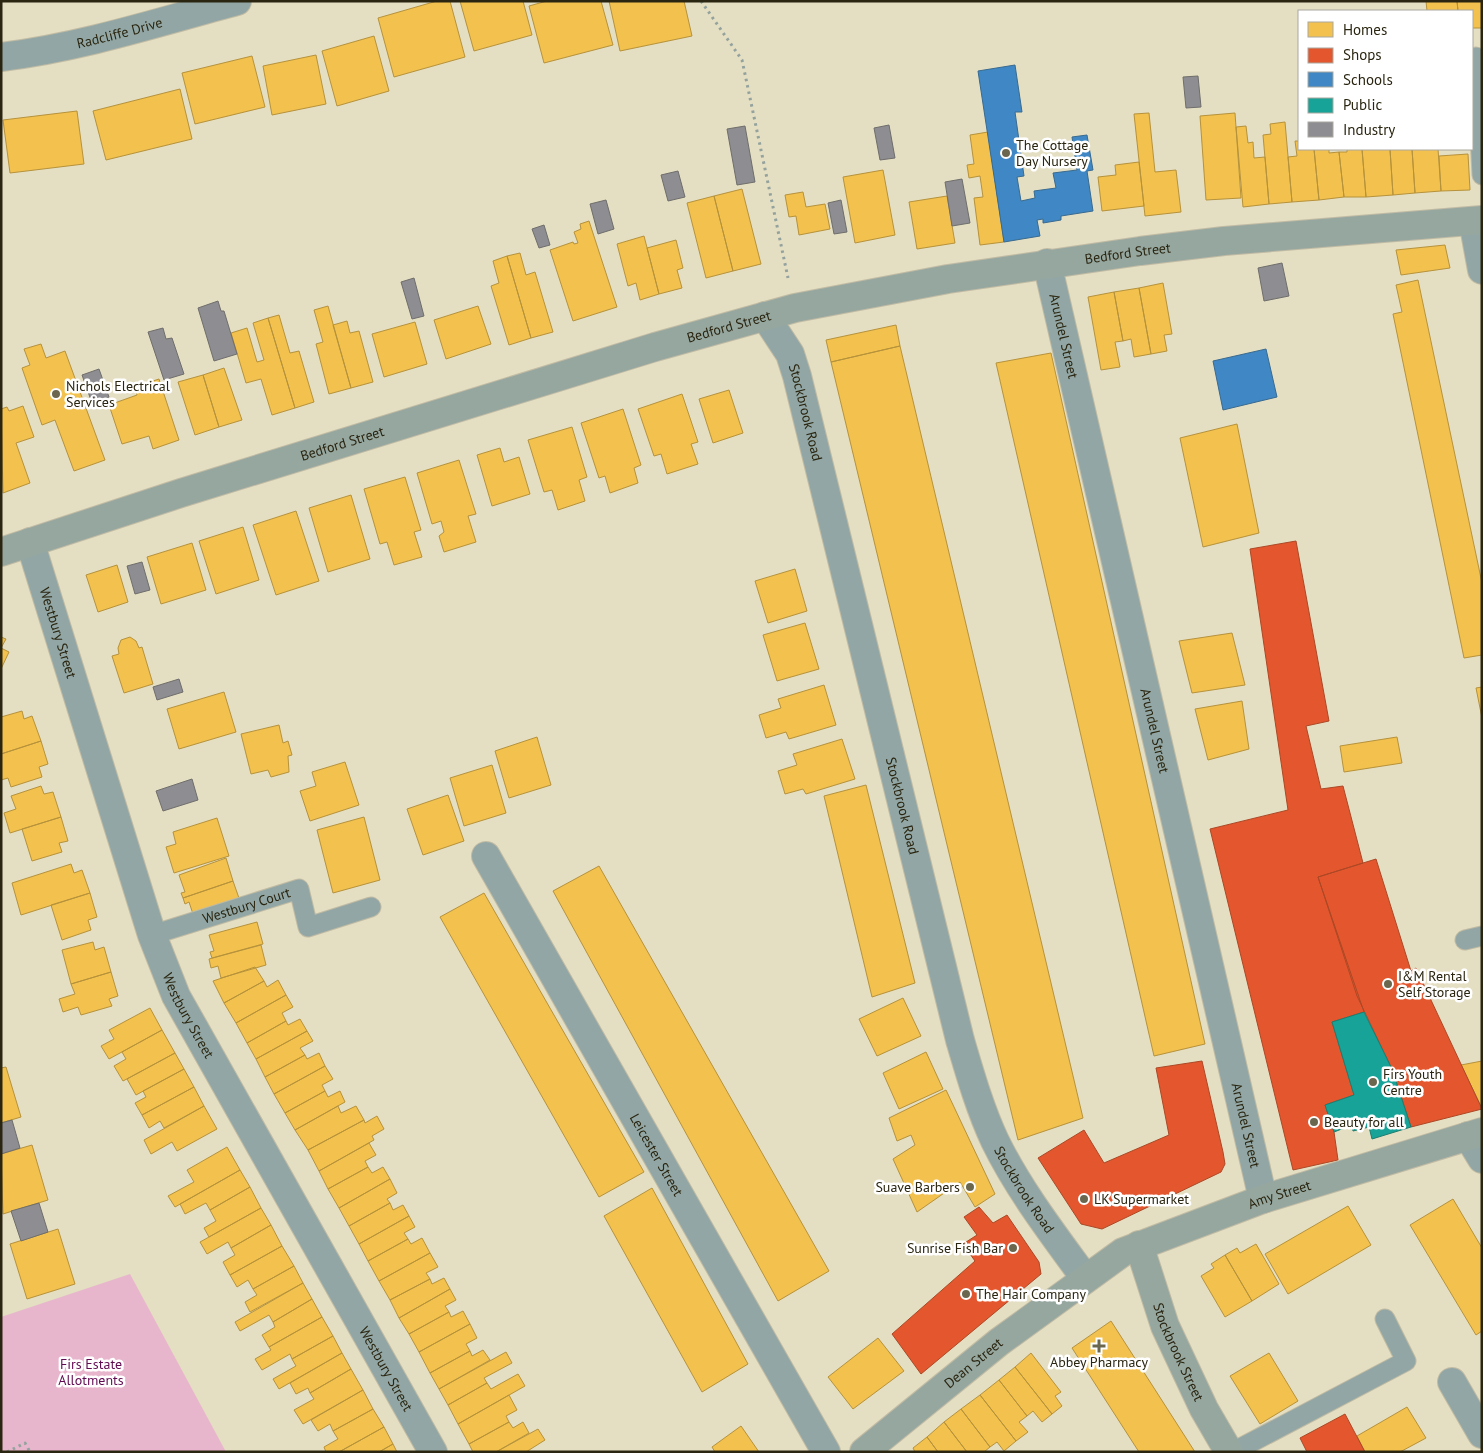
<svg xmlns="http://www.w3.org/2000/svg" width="1483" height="1453" viewBox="0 0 1483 1453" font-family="'PT Sans',sans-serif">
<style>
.green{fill:#e8b6cc}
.homes{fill:#f2c14e;stroke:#b6923b}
.shops{fill:#e4572e;stroke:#ac4825}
.schools{fill:#3f88c5;stroke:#396a8f}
.public{fill:#17a398;stroke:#1d7d6f}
.industry{fill:#8d8d92;stroke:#6f6e6b}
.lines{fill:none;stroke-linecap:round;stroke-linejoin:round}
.lane-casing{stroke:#c0bba4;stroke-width:21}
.street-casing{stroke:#c0bba4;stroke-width:30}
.secondary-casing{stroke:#c0bba4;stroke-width:30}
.path{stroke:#94a29d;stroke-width:3;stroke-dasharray:2.5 4;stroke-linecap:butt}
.lane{stroke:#92a7a5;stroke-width:19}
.street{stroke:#92a7a5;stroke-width:28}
.secondary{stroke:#96a7a0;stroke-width:28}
.poi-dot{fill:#6b664e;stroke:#fff;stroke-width:2}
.labels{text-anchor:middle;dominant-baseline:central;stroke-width:5;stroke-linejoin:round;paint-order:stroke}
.street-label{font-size:14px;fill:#2a2510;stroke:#fff}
.poi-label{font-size:14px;fill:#2a2510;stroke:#fff;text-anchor:start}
.park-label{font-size:14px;fill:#610b52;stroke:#fff}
</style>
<rect width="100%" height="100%" fill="#e4dec2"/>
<path class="green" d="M130 1274 226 1452H1V1317Z"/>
<path class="homes" d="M437 1H450L465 57 394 77 378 18Z
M460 1H523L532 35 474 51Z
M547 1H601L613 45 544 63 529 6Z
M609 1H684L692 36 620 51Z
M1426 1H1457L1458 11H1427Z
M1457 1H1482V28H1472V11H1458Z
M374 36 389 91 337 106 322 51Z
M316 55 326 104 272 115 263 66Z
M252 56 265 107 195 124 182 73Z
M180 89 192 139 106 160 93 111Z
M77 111 84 164 10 173 3 120Z
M1149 113 1155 172 1176 170 1181 212 1145 216 1134 114Z
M1235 113 1241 198 1206 200 1200 116Z
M1285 122 1292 202 1269 204 1263 135 1271 134 1270 124Z
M1246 126 1248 143 1253 142 1254 158 1265 157 1269 204 1243 207 1236 127Z
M988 132 1004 242 980 245 974 198 983 197 980 176 969 178 967 165 974 164 970 135Z
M1295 141H1299V149H1314L1319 200 1292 202 1288 157 1297 156Z
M1314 149H1329V153L1339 152 1344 197 1319 200Z
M1347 149H1362L1366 197H1344L1339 152H1347Z
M1362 149H1390L1393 195 1366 197Z
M1390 149H1412L1415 193 1393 195Z
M1412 149H1438L1441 191 1415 193Z
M1468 154 1470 190 1441 191 1439 156Z
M1139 162 1144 206 1102 211 1098 177 1116 175 1115 165Z
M883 170 895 235 855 243 843 177Z
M742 189 761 264 733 271 714 196Z
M803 192 806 207 825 204 830 229 799 235 796 216 789 217 785 195Z
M714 196 733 271 706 278 687 203Z
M947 196 955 243 917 249 909 202Z
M589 221 617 307 573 321 550 250 573 242 574 244 578 243 574 232 581 229 580 224Z
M644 236 659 294 640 300 636 283 628 286 617 244Z
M676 240 683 268 677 270 682 288 659 294 647 248Z
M1445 245 1450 268 1401 275 1396 250Z
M520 253 526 275 535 272 553 332 531 338 507 256Z
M507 256 531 338 509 345 491 286 499 283 493 261Z
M1418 280 1482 583V655L1464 658 1393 314 1402 312 1396 285Z
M1163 283 1172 334 1164 335 1167 351 1151 354 1139 288Z
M1139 288 1151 354 1134 357 1131 339 1123 341 1114 292Z
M1114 292 1123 341 1115 342 1120 367 1101 370 1088 297Z
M328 306 351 388 329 394 316 344 323 342 314 310Z
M478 306 491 344 446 359 434 320Z
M279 315 290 353 299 351 314 402 295 408 268 318Z
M268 318 295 408 272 415 261 379 246 383 231 333 247 328 257 362 264 360 253 323Z
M347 321 350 333 359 331 373 382 351 388 333 325Z
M415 322 427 364 384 377 372 334Z
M896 325 900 346 831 362 826 340Z
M41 344 46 358 65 351 105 460 74 471 55 420 42 425 22 368 30 365 24 349Z
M900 346 1083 1118 1018 1140 831 362Z
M1051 353 1205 1044 1154 1056 996 363Z
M224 368 242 420 219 427 203 375Z
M203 375 219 427 195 435 178 382Z
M159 379 179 440 153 449 149 436 122 444 109 405 137 395 135 387Z
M729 390 743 433 713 443 699 399Z
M682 394 698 442 691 444 698 464 667 474 661 454 654 456 638 409Z
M23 406 34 437 16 443 30 483 3 493 1 409 7 407 9 411Z
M623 409 641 465 634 468 638 483 610 493 605 476 599 478 581 423Z
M1237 424 1259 533 1203 547 1180 438Z
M572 427 587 477 579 480 585 501 558 510 552 490 544 492 528 440Z
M500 448 504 462 519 457 530 494 492 506 477 455Z
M459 460 476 514 468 516 476 542 444 552 439 536 444 532 441 521 432 524 417 473Z
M405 477 421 530 414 532 422 557 394 565 387 542 380 544 364 489Z
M351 495 370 559 328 572 309 508Z
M296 511 319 581 276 595 253 525Z
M243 527 259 580 216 594 199 541Z
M192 543 206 590 161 604 147 557Z
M117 565 128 602 98 612 86 575Z
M795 569 807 611 768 623 755 581Z
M805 623 819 669 777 681 763 635Z
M1232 633 1245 685 1192 693 1179 641Z
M1 637 6 639 1 648 9 652 1 669Z
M130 637 136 641 139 648 142 647 153 684 124 693 112 656 119 654 118 648 121 640Z
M824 685 836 725 789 739 786 732 766 738 759 715 781 708 778 699Z
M1482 687V718L1476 688Z
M224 692 236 732 179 749 167 709Z
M1242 701 1249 749 1208 760 1195 709Z
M22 711 24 719 32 716 41 741 1 754V717Z
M279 725 283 743 288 741 292 755 288 756 289 772 271 777 268 770 251 774 241 734Z
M537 737 551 785 509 798 495 751Z
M1397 737 1402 763 1344 772 1340 746Z
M842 739 855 779 806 794 803 789 785 794 778 771 797 765 793 754Z
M41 741 48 764 39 767 42 777 11 787 8 778 1 780V754Z
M345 762 359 805 310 821 300 791 316 786 312 772Z
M492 765 506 813 464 826 450 778Z
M866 785 915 983 872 997 824 796Z
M41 786 44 794 53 792 61 817 10 833 4 813 16 809 11 796Z
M448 795 464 841 423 855 407 809Z
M61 817 68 841 59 843 62 852 32 861 22 829Z
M364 817 380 880 333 893 317 830Z
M217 818 229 856 174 873 166 847 176 844 173 832Z
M226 858 233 881 183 898 181 893 185 892 179 875Z
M71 864 74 873 82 870 90 893 21 915 12 883Z
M599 866 829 1271 778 1301 553 891Z
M233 881 240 901 194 917 189 902 185 904 183 898Z
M90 893 97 917 88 920 91 930 62 940 51 905Z
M484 893 644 1172 599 1197 440 917Z
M257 922 263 944 212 958 210 952 214 951 209 935Z
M93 942 95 950 104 947 111 972 71 984 62 950Z
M261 945 266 965 221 978 218 966 211 968 209 959Z
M255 967 264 981 224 1003 213 981Z
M111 972 118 996 109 999 112 1006 81 1015 78 1007 63 1012 59 999 75 994 71 984Z
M278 980 286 995 236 1023 224 1003 264 981 267 987Z
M286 995 293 1007 282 1013 286 1021 247 1043 236 1023Z
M903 998 921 1036 877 1056 859 1019Z
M150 1008 162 1030 109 1059 101 1046 114 1039 109 1030Z
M300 1019 307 1031 256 1059 247 1043 286 1021 288 1025Z
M162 1030 175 1053 123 1081 114 1066 126 1059 122 1052Z
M307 1031 313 1041 300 1048 305 1055 265 1077 256 1059Z
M926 1052 943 1089 899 1109 883 1073Z
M175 1053 184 1069 136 1095 127 1079Z
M319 1053 325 1066 274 1094 265 1077 305 1055 307 1059Z
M1482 1061V1108L1461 1065Z
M325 1066 333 1079 322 1085 325 1091 285 1113 274 1094Z
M6 1067 21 1117 1 1123V1068Z
M184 1069 194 1087 142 1115 135 1103 146 1097 143 1091Z
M194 1087 204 1106 164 1128 160 1121 149 1128 142 1115Z
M946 1090 995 1194 975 1207 960 1182 917 1212 893 1159 915 1145 911 1135 897 1141 889 1118Z
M325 1091 328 1097 340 1091 345 1102 295 1130 285 1113Z
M204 1106 217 1129 177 1151 172 1142 151 1154 144 1140Z
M338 1106 341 1113 356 1106 364 1120 308 1150 295 1130Z
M377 1116 384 1129 372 1136 374 1140 319 1171 308 1150 364 1120 365 1123Z
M369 1143 376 1155 365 1161 368 1167 328 1189 319 1171Z
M32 1145 48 1200 3 1214 1 1154Z
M227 1147 240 1170 175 1207 168 1196 194 1182 187 1170Z
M368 1167 372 1173 383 1167 390 1179 339 1208 328 1189Z
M240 1170 250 1187 210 1210 206 1203 185 1214 180 1204Z
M390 1179 397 1193 387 1199 390 1203 349 1226 339 1208Z
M250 1187 261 1208 209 1237 204 1228 216 1221 210 1210Z
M652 1188 748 1364 702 1392 604 1216Z
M1453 1199 1482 1248V1331L1476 1335 1410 1225Z
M390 1203 393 1210 403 1205 409 1216 359 1244 349 1226Z
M1348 1206 1371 1245 1288 1294 1265 1254Z
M261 1208 271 1225 231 1248 228 1242 207 1254 200 1242Z
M409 1216 415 1227 404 1233 408 1239 368 1261 359 1244Z
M271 1225 282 1246 230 1275 223 1262 235 1255 231 1248Z
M58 1229 75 1284 27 1299 10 1244Z
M422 1238 430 1253 379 1281 368 1261 408 1239 411 1244Z
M1256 1244 1279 1284 1252 1301 1225 1255 1237 1248 1240 1253Z
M282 1246 294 1266 253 1289 248 1280 237 1287 230 1275Z
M430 1253 438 1267 426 1273 430 1279 390 1300 379 1281Z
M1225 1255 1252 1301 1225 1317 1201 1276 1214 1268 1211 1264Z
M294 1266 303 1283 250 1312 245 1302 257 1295 253 1289Z
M444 1278 450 1289 399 1318 390 1300 430 1279 432 1284Z
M303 1283 312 1299 273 1322 269 1315 240 1331 235 1322Z
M450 1289 456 1300 445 1306 449 1312 409 1334 399 1318Z
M312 1299 322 1317 269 1347 262 1335 275 1327 273 1322Z
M463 1311 470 1324 419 1352 409 1334 449 1312 451 1317Z
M322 1317 333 1336 292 1359 290 1354 262 1370 255 1359 271 1350 269 1347Z
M1111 1321 1195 1452H1139L1072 1348Z
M470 1324 477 1338 466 1344 470 1351 430 1373 419 1352Z
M333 1336 342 1353 279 1389 273 1379 296 1366 292 1359Z
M878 1338 904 1371 853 1409 828 1377Z
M483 1350 490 1360 439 1389 430 1373 470 1351 472 1356Z
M506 1352 512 1363 484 1378 487 1383 448 1405 439 1389Z
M342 1353 351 1369 310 1393 308 1388 296 1394 290 1383Z
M1031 1353 1061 1392 1055 1396 1062 1406 1052 1414 1015 1367Z
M1269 1353 1298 1401 1260 1424 1230 1376Z
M1015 1367 1052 1414 1042 1422 1033 1411 1027 1416 999 1380Z
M351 1369 363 1390 303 1424 294 1410 314 1399 310 1393Z
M518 1374 525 1386 458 1424 448 1405 487 1383 491 1389Z
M999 1380 1027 1416 1019 1422 1028 1432 1016 1441 980 1395Z
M363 1390 373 1409 333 1431 330 1424 318 1431 311 1420Z
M509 1395 517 1410 506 1416 509 1422 469 1444 458 1424Z
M980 1395 1016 1441 1004 1451 997 1442 990 1447 961 1409Z
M1407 1407 1426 1438 1400 1452H1365L1357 1436Z
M373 1409 384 1427 339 1452H326L324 1447 338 1439 333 1431Z
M961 1409 990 1447 984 1452H967L944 1422Z
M509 1422 513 1428 523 1422 529 1433 496 1452H473L469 1444Z
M944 1422 967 1452H938L927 1437Z
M741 1426 759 1452H715L712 1447Z
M384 1427 393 1444 379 1452H339Z
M538 1429 545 1440 526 1452H496Z
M927 1437 938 1452H915L913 1448Z
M393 1444 397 1452H379Z"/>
<path class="shops" d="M1296 541 1329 721 1306 726 1321 789 1343 786 1363 863 1318 877 1364 1012 1332 1022 1354 1095 1325 1105 1334 1132 1338 1160 1293 1170 1210 829 1288 810 1250 549Z
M1376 859 1411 971 1416 968 1482 1109 1411 1127 1392 1069 1357 996 1318 877Z
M1202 1061 1223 1152 1225 1164 1221 1172 1102 1229 1081 1224 1038 1158 1084 1130 1104 1163 1169 1135 1156 1068Z
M979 1207 993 1223 1007 1215 1039 1262 1041 1274 921 1374 892 1334 975 1261 963 1244 977 1235 964 1217Z
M1345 1414 1365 1452H1307L1300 1438Z"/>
<path class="schools" d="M1015 65 1022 112H1015L1024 176 1017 177 1021 201 1035 198 1034 191 1056 188 1053 173 1077 170 1072 137 1087 135 1093 170 1087 171 1093 211 1061 216V220L1043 223V219L1037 220 1040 236 1004 242 978 71Z
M1266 349 1277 397 1223 410 1213 361Z"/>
<path class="public" d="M1364 1012 1392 1069 1411 1127 1372 1139 1369 1127 1353 1131 1352 1125 1334 1132 1325 1105 1354 1095 1332 1022Z"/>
<path class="industry" d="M1198 76 1201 107 1186 108 1183 77Z
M889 125 895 158 880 160 874 128Z
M745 126 755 182 737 185 727 129Z
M678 171 685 197 668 201 661 175Z
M962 179 970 223 952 226 945 182Z
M606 200 614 229 598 234 590 204Z
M841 200 847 232 834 234 828 203Z
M544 225 550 245 539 248 532 229Z
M1282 263 1289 296 1264 301 1258 268Z
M414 278 424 316 412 319 401 282Z
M218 301 221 311H224L237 354 214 361 198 308Z
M163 328 166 339 172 338 184 374 164 380 148 332Z
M99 369 109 397 92 403 82 375Z
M142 562 150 590 135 594 127 566Z
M179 679 183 692 157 700 153 687Z
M192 779 198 800 163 811 156 791Z
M12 1120 20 1148 1 1154V1123Z
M39 1203 48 1232 21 1241 11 1211Z"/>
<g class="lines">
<defs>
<g id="lane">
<path d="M1476 57 1482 175"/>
<path id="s1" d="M152 935 299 889 308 927 371 907"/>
<path d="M1465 940 1482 936"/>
<path d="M1233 1452 1406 1361 1385 1319"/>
</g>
<g id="street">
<path id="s2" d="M1 57C82 47 159 22 237 1"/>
<path d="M1473 221 1482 270"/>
<path id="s3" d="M1047 263 1263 1199"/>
<path id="s4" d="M765 316 790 354 797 376 960 1040C970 1074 980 1109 995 1141 1019 1190 1053 1234 1085 1278"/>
<path id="s5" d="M30 542 152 935 176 996 433 1452"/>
<path id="s6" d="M486 856 826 1452"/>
<path d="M1468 1136 1482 1159"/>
<path d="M1452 1382 1482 1434"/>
</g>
<g id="secondary">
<path id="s7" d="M1 552 181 493 655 347 795 308 948 279 1140 251 1224 241 1482 220"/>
<path id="s8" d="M1139 1245 1165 1326 1204 1409 1229 1452"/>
<path id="s9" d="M864 1452 999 1342 1123 1252 1263 1199 1482 1132"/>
</g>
</defs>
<use href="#lane" class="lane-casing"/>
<use href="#street" class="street-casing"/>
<use href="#secondary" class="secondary-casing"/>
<path class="path" d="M701 1 742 60 788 278
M7 1452 25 1443 30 1452"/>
<use href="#lane" class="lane"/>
<use href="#street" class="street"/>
<use href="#secondary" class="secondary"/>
</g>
<g class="poi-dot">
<circle cx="1006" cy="153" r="5"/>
<circle cx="56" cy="394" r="5"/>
<circle cx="1388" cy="984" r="5"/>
<circle cx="1373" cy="1082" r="5"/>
<circle cx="1314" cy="1122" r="5"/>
<circle cx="970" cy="1187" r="5"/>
<circle cx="1084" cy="1199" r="5"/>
<circle cx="1013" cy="1248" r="5"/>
<circle cx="966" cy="1294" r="5"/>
<path d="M1096.5 1338.5h5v5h5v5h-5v5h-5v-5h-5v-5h5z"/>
</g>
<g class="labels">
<g class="street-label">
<text stroke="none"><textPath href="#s2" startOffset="121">Radcliffe Drive</textPath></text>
<text stroke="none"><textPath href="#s7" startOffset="1168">Bedford Street</textPath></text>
<text stroke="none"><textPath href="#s7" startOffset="762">Bedford Street</textPath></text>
<text stroke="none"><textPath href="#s3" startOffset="75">Arundel Street</textPath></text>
<text stroke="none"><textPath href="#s4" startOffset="106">Stockbrook Road</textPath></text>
<text stroke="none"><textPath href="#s7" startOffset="358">Bedford Street</textPath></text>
<text stroke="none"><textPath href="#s5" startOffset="95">Westbury Street</textPath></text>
<text stroke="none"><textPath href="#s3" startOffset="480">Arundel Street</textPath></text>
<text stroke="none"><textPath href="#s4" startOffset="511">Stockbrook Road</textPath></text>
<text stroke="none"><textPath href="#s1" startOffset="99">Westbury Court</textPath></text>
<text stroke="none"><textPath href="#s5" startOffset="500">Westbury Street</textPath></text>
<text stroke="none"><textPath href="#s3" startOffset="885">Arundel Street</textPath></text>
<text stroke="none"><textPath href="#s6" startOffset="344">Leicester Street</textPath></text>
<text stroke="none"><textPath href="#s4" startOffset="916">Stockbrook Road</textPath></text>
<text stroke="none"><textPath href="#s9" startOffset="494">Amy Street</textPath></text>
<text stroke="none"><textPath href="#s8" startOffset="114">Stockbrook Street</textPath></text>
<text stroke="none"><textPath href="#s9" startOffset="141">Dean Street</textPath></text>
<text stroke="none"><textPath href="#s5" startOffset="905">Westbury Street</textPath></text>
</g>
<g class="poi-label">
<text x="1016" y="145">The Cottage<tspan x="1016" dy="16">Day Nursery</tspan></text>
<text x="66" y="386">Nichols Electrical<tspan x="66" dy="16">Services</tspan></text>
<text x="1398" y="976">I&amp;M Rental<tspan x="1398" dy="16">Self Storage</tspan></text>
<text x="1383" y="1074">Firs Youth<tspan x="1383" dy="16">Centre</tspan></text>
<text x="1324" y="1122">Beauty for all</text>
<text x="960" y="1187" text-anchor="end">Suave Barbers</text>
<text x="1094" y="1199">LK Supermarket</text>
<text x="1003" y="1248" text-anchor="end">Sunrise Fish Bar</text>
<text x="976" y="1294">The Hair Company</text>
<text x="1099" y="1362" text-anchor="middle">Abbey Pharmacy</text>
</g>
<g class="park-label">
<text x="91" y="1364">Firs Estate<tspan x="91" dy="16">Allotments</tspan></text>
</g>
</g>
<rect width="1483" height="1453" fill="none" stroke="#2a2510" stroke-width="5"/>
<rect x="1298" y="10" width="175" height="140" fill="#ffffff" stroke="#aaa89f"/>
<rect x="1308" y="22" width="25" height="15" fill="#f2c14e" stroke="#aaa89f"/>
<text x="1343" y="35" font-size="15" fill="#2a2510">Homes</text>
<rect x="1308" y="48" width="25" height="15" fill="#e4572e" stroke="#aaa89f"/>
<text x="1343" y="60" font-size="15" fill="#2a2510">Shops</text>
<rect x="1308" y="72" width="25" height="15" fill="#3f88c5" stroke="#aaa89f"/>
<text x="1343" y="85" font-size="15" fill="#2a2510">Schools</text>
<rect x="1308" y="98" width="25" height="15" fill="#17a398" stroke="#aaa89f"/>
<text x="1343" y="110" font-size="15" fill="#2a2510">Public</text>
<rect x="1308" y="122" width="25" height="15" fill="#8d8d92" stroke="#aaa89f"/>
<text x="1343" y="135" font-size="15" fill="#2a2510">Industry</text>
</svg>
